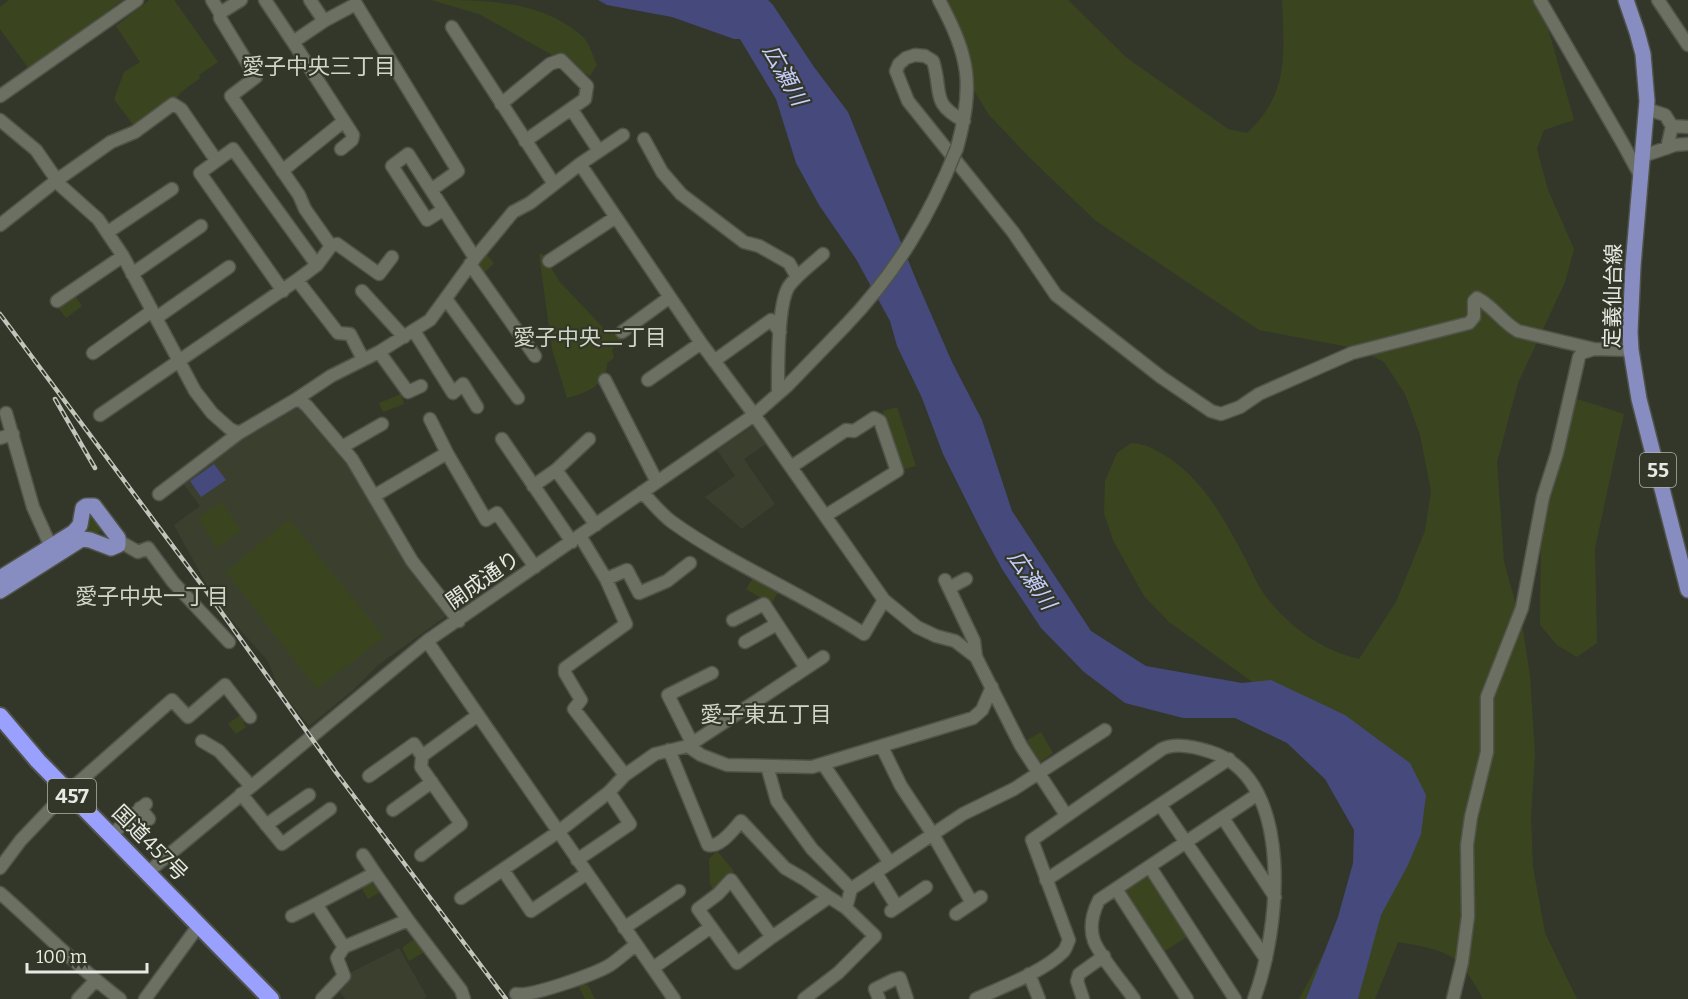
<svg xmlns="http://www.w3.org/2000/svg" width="1688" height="999" viewBox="0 0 1688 999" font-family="Bitter,'Noto Sans JP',serif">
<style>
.built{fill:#3a402d}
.green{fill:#3a451f}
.water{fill:#46497b}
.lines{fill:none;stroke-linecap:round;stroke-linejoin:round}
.minor-casing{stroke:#505349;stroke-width:15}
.major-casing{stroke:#505349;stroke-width:18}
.highway-casing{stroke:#505349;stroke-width:20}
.minor{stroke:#6b7062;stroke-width:12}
.major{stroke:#878dc0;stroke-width:15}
.highway{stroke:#99a0fe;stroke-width:16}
.rail-casing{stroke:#c2c5bc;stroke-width:4.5}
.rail{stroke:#33372a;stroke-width:2;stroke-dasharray:7;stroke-linecap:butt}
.minor-bridge-casing{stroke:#505349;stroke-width:15;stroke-linecap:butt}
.minor-bridge{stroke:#6b7062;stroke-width:12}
.labels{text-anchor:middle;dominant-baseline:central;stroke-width:4.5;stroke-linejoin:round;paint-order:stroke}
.shield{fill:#33372a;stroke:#b1b4ab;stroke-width:1.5}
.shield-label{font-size:20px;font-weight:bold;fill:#e7eae2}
.street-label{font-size:21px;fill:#e7eae2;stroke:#33372a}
.neighbourhood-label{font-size:22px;fill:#d0d6c6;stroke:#33372a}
.water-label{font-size:22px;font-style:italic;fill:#c7cdfd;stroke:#33372a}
</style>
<rect width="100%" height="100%" fill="#33372a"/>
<path class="built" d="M297 403 351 463 449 614 378 665 352 691 309 726 278 687 268 661 227 615 210 591 174 525 200 506 182 482 240 435Z
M754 425 766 444 744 459 775 504 742 529 705 497 735 476 717 450Z
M399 948 427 997 423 999H345L340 992 351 978 350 973Z"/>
<path class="green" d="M9 0H123L29 69 0 29V7Z
M149 0H174L218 62 199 75 200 78 180 93 176 100 134 126 114 99 124 72 140 62 116 26Z
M431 0C483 0 541 0 582 36 589 42 593 56 597 65L590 76 479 14Z
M942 0H1068L1127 58 1228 129 1247 133C1290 93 1284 53 1282 0H1540L1574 120 1544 130 1537 149 1548 190 1574 249 1565 282 1518 383 1497 462 1504 562 1523 630 1530 676 1535 753 1531 818 1533 867 1545 933 1577 999H1483C1458 952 1449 951 1398 942L1375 999H1299L1346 912 1365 841 1330 768 1258 686 1169 622 1144 596 1113 540 1104 513 1105 481 1117 453 1131 443C1149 445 1154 449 1169 458 1205 482 1226 522 1246 560 1253 574 1260 591 1271 603 1295 631 1323 650 1359 659L1396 602 1425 531 1431 491 1420 435 1405 394 1384 362 1359 349 1259 330 1096 221 1032 160 989 115 970 84Z
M539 254H543L559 281 608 333 618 329 623 338 612 350 614 358 607 363C607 385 586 393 567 398L552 349Z
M487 255 494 263 482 275 477 269 478 264 483 256Z
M73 293 82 306 66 318 56 305Z
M401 394 404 404 383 412 379 403Z
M1571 397 1624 414 1595 548 1597 643 1577 657 1557 645 1540 625 1541 526Z
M897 407 916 466 901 470 883 411Z
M222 502 241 531 217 548 198 518Z
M90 512 104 527 94 537 82 535Z
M289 519 384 637 317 689 226 572Z
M754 576 779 591 771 604 746 589Z
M243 713 247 718 243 722 246 727 236 734 228 724Z
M1041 732 1053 753 1039 763 1022 743Z
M717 851 734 871 714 893 710 883 709 859Z
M1150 873 1190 935 1160 954 1120 893Z
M377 879 384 890 368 899 359 884Z
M418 936 428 950 409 961 402 948Z
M581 984 588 985 595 999H585L578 985Z"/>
<path class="water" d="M598 0H768L773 5 814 67 848 112 917 282 952 362 982 420 1012 511 1091 631 1146 666 1242 683 1271 680 1345 715 1410 763 1426 795 1421 834 1408 865 1381 915 1358 999H1306L1338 917 1353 863 1354 830 1325 779 1287 743 1235 718H1183L1125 703 1084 672 1041 628 1002 569 981 530 943 454 922 398 897 346 890 321 856 259 819 205 796 163 776 99 740 39H734L672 17 607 5Z
M214 464 226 480 201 497 190 481Z"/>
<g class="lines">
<defs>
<path id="minor" d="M265 0 293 42 324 21 356 4 458 171 431 190 475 258
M310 0 324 21
M939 0C970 58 974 85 957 148
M1540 0 1622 142 1641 177
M1658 0 1688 45
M220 13 241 0
M452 27 554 184
M0 96 137 0
M501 104 550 64 561 60 587 86 585 99 525 141
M1647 109 1665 115 1672 126 1667 148
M572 110 599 151
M0 120 36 150 61 186 98 219 123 256 195 391 212 413 230 429 239 433 295 400 331 376 379 352 430 320 475 258 513 212 530 203 580 164 701 343 753 413 884 600 864 634C802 593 732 565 672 522 661 514 652 502 642 492
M964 121C930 103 943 93 933 61L925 56 915 55 906 58 899 64 896 71 908 101 1013 232 1056 295 1161 377 1211 411 1221 414 1240 407 1259 394 1352 353 1469 323 1474 317V301L1477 298C1493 306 1502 322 1518 331L1594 349 1631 350
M1672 126 1688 127
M644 139 662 172 681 194 744 242 759 246 789 263 797 277
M341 149 352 140 353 135 344 121
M1643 156 1675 145 1688 144
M580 164 623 135
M282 171 344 121 293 42
M431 190 408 154 392 166 427 220 443 210
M0 225 57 180 111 142 135 132 173 104 181 109 216 160
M108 232 172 189
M331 246 337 244 379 274 392 257
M549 261 616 217
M470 264 535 356
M132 274 201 226
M297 280 338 333 350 334 363 359
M283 291 200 173 233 149 317 265
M362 291 404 337
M446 299 518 398
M57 301 123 256
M156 318 229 267
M414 331 453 393 463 384 477 407
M622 332 670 297
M379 352 408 392 421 386
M93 353 152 311
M714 361 771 320 780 332
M605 380 657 482
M648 380 701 343
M778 394C778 371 777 304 789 286 798 274 812 264 823 254
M295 400 301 401 307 406 352 459 412 561 459 621
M6 413 33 507 51 547
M100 415 297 280 317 265 331 246 305 209 299 195 231 96 256 77 220 18V13L212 0
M430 419 447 453
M0 438 13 434
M502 439 572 542
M589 439 556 470 596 525
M342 447 382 424
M791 467 846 430 854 431 874 418 880 421 897 471 825 516
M533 486 556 470
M159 494 239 433
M374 496 447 453 486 520 497 513 535 567
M580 536 606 579 626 624 565 668V673L581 700 574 709 625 775
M119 541 138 552 148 548 173 582 229 642
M606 579 627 570 639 593 667 581 690 563
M945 580 974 641 976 657
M949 588 966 579
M884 600 917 627 936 636 955 641 976 657 1021 746 1066 815
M733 620 764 604 806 668
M427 641 674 999
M745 642 777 624
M202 741 219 751 251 786
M692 743 668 695 712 673
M688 746 823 657
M882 747 901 786 932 833 972 903
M669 750 708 845C720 848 733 830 741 821L785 868 804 879 829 897
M823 764 890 863
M767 766 777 801 812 849 851 889 846 908 875 936 838 973 804 999
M369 776 414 744 422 756 478 715
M241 794 282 844 330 809
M1161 806 1266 959
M140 808 149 819
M393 810 432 782
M1223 818 1275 897
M266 825 309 795
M111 835 146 804
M363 855 375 873
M421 855 461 824 421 767 422 756
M577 860 630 824 609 792
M1150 867 1235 999
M0 868 21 840 62 797 172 700 188 717 225 685 250 717
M503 870 531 911 586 874
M148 872 427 641 754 415 787 386 845 326
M876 873 897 907
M1046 880 1229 759
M851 889 963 814 1014 789 1105 730
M1116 889 1187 999
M0 893C40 928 77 967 120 999
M461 898 558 832 609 792 625 775 655 754 688 746 701 755 727 765 812 767 973 718 982 710 992 687
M891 911 926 887
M956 914 981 897
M292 916 316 904
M408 920 461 990 464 999
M624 928 679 891
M772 937 829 897 846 908
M653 968 711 927 698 909 718 894 731 880 772 937 737 963 711 927
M1029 974 1039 999
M516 994C531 997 595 974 610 965 619 959 627 951 636 945
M78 999 95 981
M145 999 199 925
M322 999 344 976 337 958 344 947 408 920 375 873 316 904 344 947
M879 999 875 989 893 980 900 978 907 999
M976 999C1002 987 1043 972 1063 952 1066 949 1067 944 1069 940L1032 840 1162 749C1176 742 1196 747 1211 752 1297 779 1279 934 1254 999
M1083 999 1077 981 1079 974 1104 956
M1134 999C1123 983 1101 958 1094 941 1089 927 1093 912 1099 900L1258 794
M1453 999 1462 962 1468 916 1467 845 1471 817 1487 752V697L1522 608 1543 497 1557 453 1579 357 1582 353 1594 349"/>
<path id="major" d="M1626 0 1637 32 1643 54 1647 101 1633 266 1630 332 1631 350 1639 399 1688 590
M0 578 74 532 80 525 83 508 86 506H94L118 538V545L111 548 90 540 82 539 0 591"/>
<path id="highway" d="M0 716 38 761 271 999"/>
</defs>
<use href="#minor" class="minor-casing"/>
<use href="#major" class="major-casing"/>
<use href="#highway" class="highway-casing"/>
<use href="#minor" class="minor"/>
<use href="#major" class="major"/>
<use href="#highway" class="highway"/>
<defs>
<path id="rail" d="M0 314 207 592 335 771 506 999
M55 399 95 468"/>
</defs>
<use href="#rail" class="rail-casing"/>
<use href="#rail" class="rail"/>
<defs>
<path id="minor-bridge" d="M845 326C896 273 930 216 957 148"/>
</defs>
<use href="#minor-bridge" class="minor-bridge-casing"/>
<use href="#minor-bridge" class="minor-bridge"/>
</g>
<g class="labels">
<g class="shield">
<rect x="1640" y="453" width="36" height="34" rx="4.5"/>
<rect x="48" y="779" width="48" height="34" rx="4.5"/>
</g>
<g class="shield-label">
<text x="1658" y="470">55</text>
<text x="72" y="796">457</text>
</g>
<g class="street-label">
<text transform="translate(1613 296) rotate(-89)">定義仙台線</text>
<text transform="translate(483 580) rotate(-35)">開成通り</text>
<text transform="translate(150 843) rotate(45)">国道457号</text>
</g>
<g class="neighbourhood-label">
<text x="319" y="66">愛子中央三丁目</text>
<text x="590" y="337">愛子中央二丁目</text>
<text x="152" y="596">愛子中央一丁目</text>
<text x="766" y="714">愛子東五丁目</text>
</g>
<g class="water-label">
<text transform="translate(785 75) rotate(61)">広瀬川</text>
<text transform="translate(1032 580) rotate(56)">広瀬川</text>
</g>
</g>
<path d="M27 963v9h120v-9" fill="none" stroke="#e7eae2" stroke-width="3"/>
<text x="36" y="963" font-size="18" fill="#e7eae2" stroke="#33372a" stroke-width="4.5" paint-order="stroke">100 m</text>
</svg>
